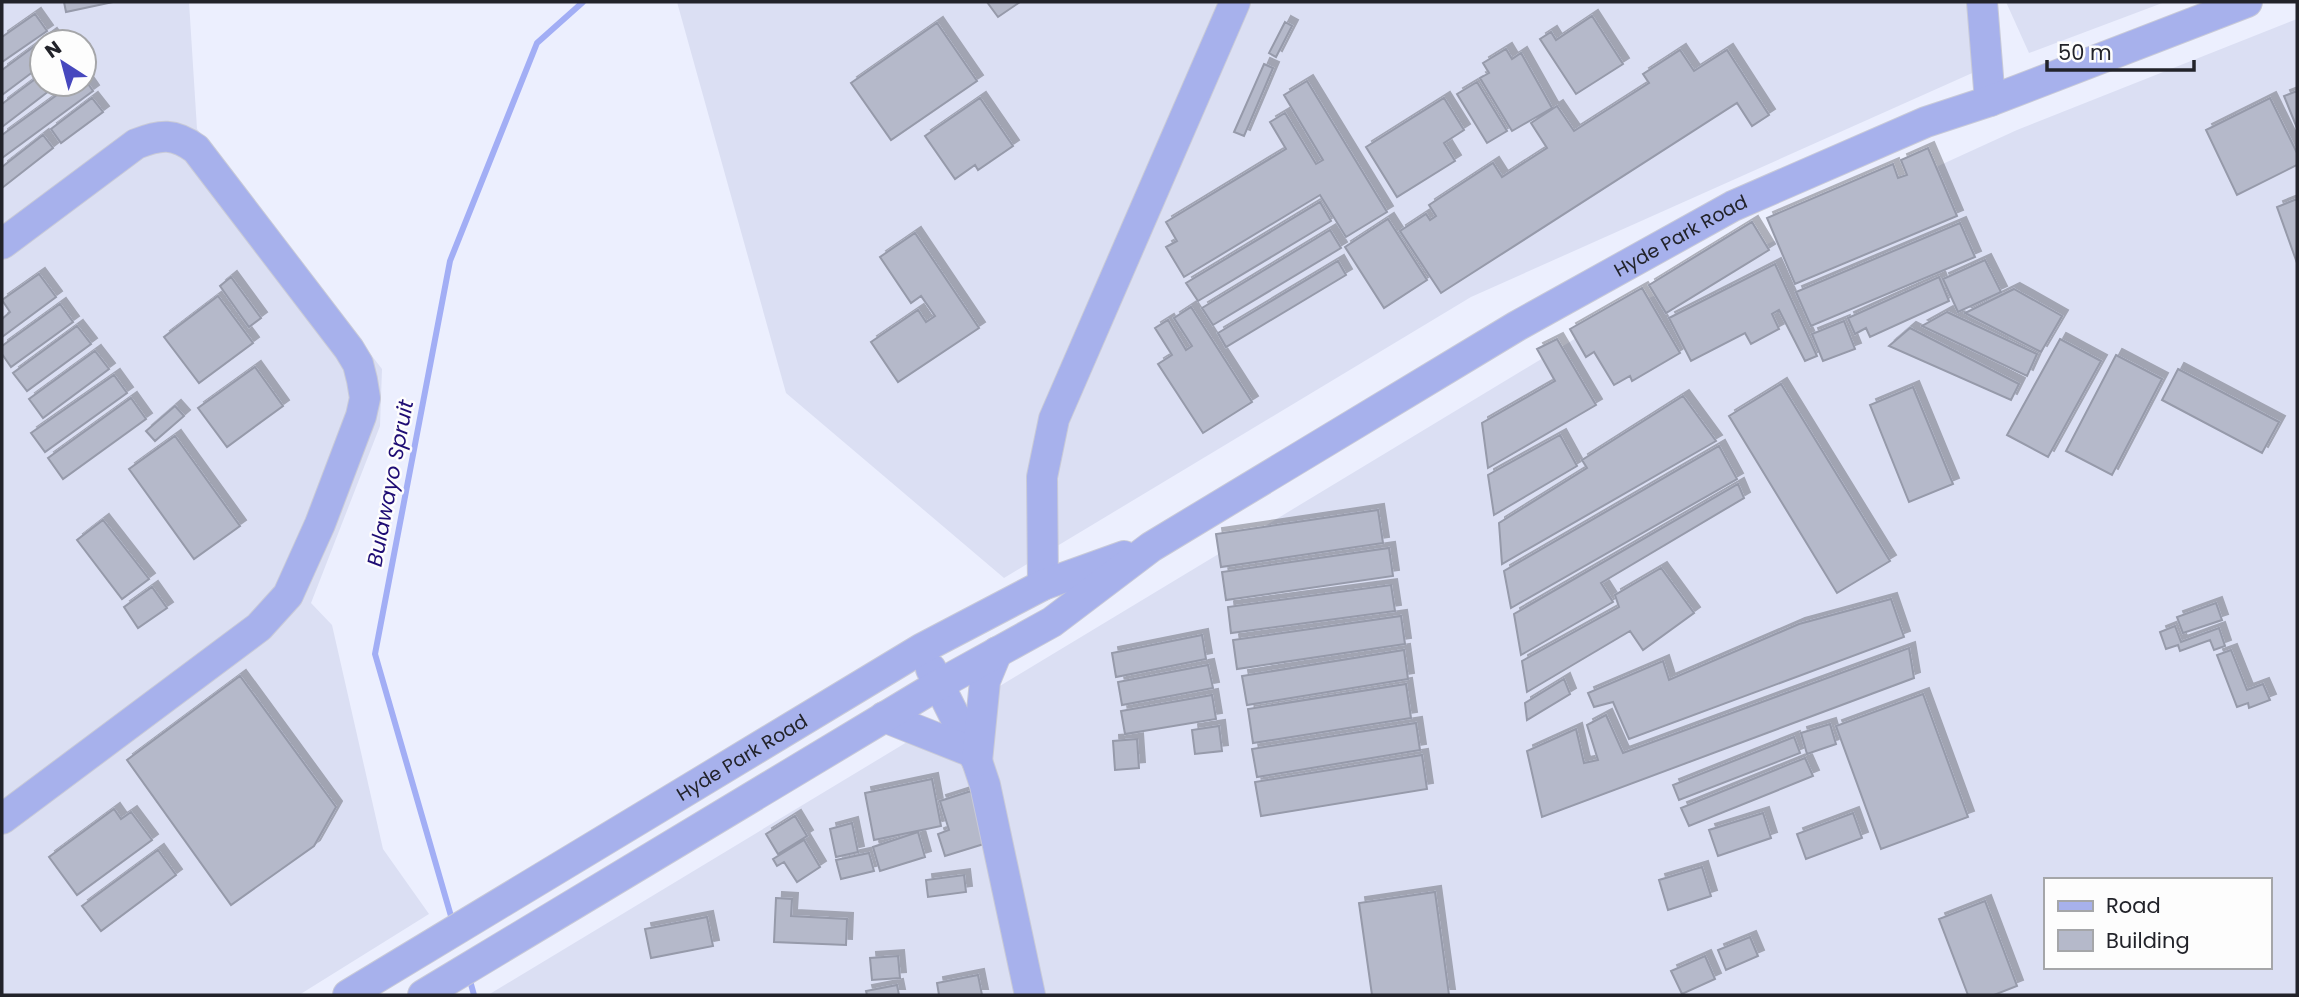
<svg xmlns="http://www.w3.org/2000/svg" width="2299" height="997" viewBox="0 0 2299 997" font-family="Poppins,sans-serif">
<style>
.built{fill:#dbdff3;fill-rule:evenodd}
.lines{fill:none;stroke-linecap:round;stroke-linejoin:round}
.stream{stroke:#a2aef5;stroke-width:6}
.building{fill:#b5b9ca;stroke:#969aaa;stroke-width:2;filter:url(#shadow)}
.minor-casing{stroke:#c8cad8;stroke-width:32}
.minor{stroke:#a7b1ec;stroke-width:30}
.labels{text-anchor:middle;dominant-baseline:central;stroke-width:5;stroke-linejoin:round;paint-order:stroke}
.street-label{font-size:19px;fill:#22232a;stroke:#fdfdfd}
.water-label{font-size:21px;font-style:italic;fill:#1e0c74;stroke:#fdfdfd}
</style>
<defs>
<filter id="shadow"><feDropShadow dx="6" dy="-6" stdDeviation="0" flood-color="#0004"/></filter>
</defs>
<rect width="100%" height="100%" fill="#eceffe"/>
<path class="built" d="M2 2H189L197 129 382 369 380 426 311 603 332 625 383 849 429 914 299 995H2ZM42 42H84V84H42Z
M677 2H1972L1979 70 1471 297 1004 578 786 393Z
M2006 2H2165L2029 53Z
M2297 19V995H488L1621 311 2017 130ZM2045 880H2269V967H2045Z"/>
<g class="lines">
<path class="stream" d="M453 923 375 654 450 261 537 43 583 2
M469 977 474 995"/>
</g>
<path class="building" d="M64 2H113L66 12Z
M987 2H1020L998 17Z
M35 14 47 31 2 62V37Z
M1592 16 1623 64 1576 94 1540 39 1551 32 1556 40Z
M1285 22 1292 26 1276 57 1269 53Z
M937 23 977 81 891 140 851 83Z
M51 34 57 42H42V65L2 95V70Z
M1506 49 1512 59 1521 53 1552 108 1512 131 1480 78 1489 73 1483 63Z
M1680 50 1694 71 1727 50 1769 115 1752 126 1737 103 1441 293 1400 231 1426 214 1430 220 1436 216 1429 205 1493 163 1502 177 1547 148 1531 123 1557 106 1574 131 1649 83 1643 74Z
M1264 64 1273 68 1244 136 1234 132Z
M42 74V84H58L2 127V104Z
M84 78 93 91 2 158V135L72 84H84Z
M1307 81 1387 212 1346 237 1320 195 1184 277 1166 247 1177 241 1166 222 1286 149 1270 122 1285 113 1316 164 1323 160 1284 95Z
M1477 82 1507 131 1487 143 1457 94Z
M2297 91V128L2284 96Z
M92 98 103 112 61 143 51 129Z
M980 98 1013 146 978 170 975 165 955 179 925 136Z
M1444 98 1464 130 1444 143 1455 161 1397 197 1366 147Z
M2270 98 2297 153V165L2237 195 2206 130Z
M43 135 53 148 2 188V167Z
M1928 148 1957 216 1795 284 1767 218 1893 164 1898 178 1907 175 1901 160Z
M2297 199V263L2277 207Z
M1320 202 1331 221 1198 301 1186 283Z
M1388 219 1427 280 1384 308 1345 247Z
M1752 222 1769 250 1666 313 1649 285Z
M1960 223 1975 257 1811 326 1796 292Z
M1330 230 1341 248 1213 325 1202 308Z
M915 233 979 328 898 382 871 342 918 310 926 322 935 316 921 296 911 303 880 257Z
M1985 260 2001 292 1958 312 1943 279Z
M1338 261 1346 275 1226 347 1218 333Z
M1775 264 1817 356 1805 361 1779 310 1772 314 1779 329 1751 344 1745 333 1691 361 1669 318Z
M39 274 56 297 2 337V319L10 312 2 300Z
M231 277 261 318 249 327 220 286Z
M1939 277 1949 301 1870 337 1866 328 1855 334 1848 318Z
M1642 288 1680 353 1632 381 1630 376 1614 385 1594 352 1586 357 1570 329Z
M2014 289 2062 316 2041 352 1965 313Z
M218 296 253 343 199 383 164 337Z
M60 304 73 322 11 367 2 354V346Z
M1191 307 1252 402 1203 433 1158 364 1172 355 1155 328 1168 320 1186 350 1192 346 1174 318Z
M1947 312 2037 354 2027 376 1922 326Z
M1844 321 1855 349 1823 361 1812 334Z
M77 326 91 344 27 391 13 373Z
M1910 328 2019 384 2011 400 1889 346Z
M1557 339 1596 405 1488 468 1482 423 1555 381 1537 349Z
M2060 339 2101 361 2048 457 2007 435Z
M95 351 109 369 43 418 29 399Z
M2116 355 2162 379 2112 475 2066 451Z
M255 367 283 406 227 447 198 408Z
M2178 369 2279 422 2262 453 2162 400Z
M114 375 127 393 45 452 31 433Z
M1781 384 1890 561 1837 593 1729 416Z
M1913 387 1953 484 1909 502 1870 405Z
M1683 396 1716 441 1502 564 1499 523 1587 468 1582 460Z
M131 398 146 419 63 479 48 458Z
M175 406 184 416 155 441 146 431Z
M1560 435 1577 466 1494 515 1488 475Z
M175 436 240 526 194 559 129 469Z
M1719 446 1737 479 1511 608 1504 571Z
M1738 484 1744 498 1601 583 1613 602 1521 655 1514 614Z
M1378 510 1383 543 1221 567 1216 534Z
M103 520 149 579 122 599 77 540Z
M1389 548 1393 576 1226 600 1222 572Z
M1661 568 1694 613 1643 650 1630 631 1527 692 1522 661 1619 607 1615 595Z
M1391 585 1395 611 1231 633 1228 607Z
M152 587 167 608 138 628 124 607Z
M1891 599 1904 637 1629 739 1613 702 1594 707 1588 693 1663 661 1669 680 1799 624Z
M2216 603 2222 620 2183 633 2177 617Z
M1401 616 1405 644 1237 669 1233 640Z
M2175 626 2181 642 2219 628 2225 646 2214 650 2210 640 2180 651 2178 645 2166 649 2160 632Z
M1202 635 1206 659 1116 677 1112 653Z
M1909 648 1914 678 1542 817 1527 751 1576 729 1584 763 1598 760 1587 725 1606 715 1623 753Z
M1404 650 1408 679 1247 705 1242 676Z
M2231 650 2247 690 2263 684 2270 700 2249 708 2248 703 2237 707 2217 655Z
M1208 665 1213 688 1122 705 1118 682Z
M240 676 336 807 314 846 231 905 127 760Z
M1564 679 1570 694 1527 720 1525 703Z
M1406 684 1411 718 1253 743 1248 709Z
M1923 694 1968 817 1881 849 1836 726Z
M1212 695 1216 719 1125 734 1121 711Z
M1416 723 1420 750 1257 777 1252 749Z
M1830 724 1836 744 1807 754 1801 733Z
M1219 726 1222 751 1195 754 1192 730Z
M1794 737 1800 753 1679 800 1673 785Z
M1137 739 1139 768 1115 770 1113 741Z
M1422 755 1427 789 1261 816 1255 782Z
M1805 758 1813 776 1689 826 1681 808Z
M932 779 941 826 874 840 865 793Z
M971 791 987 843 945 856 938 834 949 830 940 801Z
M114 809 121 819 131 812 152 840 77 895 49 857Z
M1763 813 1771 838 1718 856 1709 830Z
M1853 813 1862 838 1806 859 1797 834Z
M795 816 807 836 778 854 766 834Z
M852 823 858 852 836 857 830 829Z
M918 832 925 857 880 871 873 847Z
M804 840 820 867 797 882 784 862 777 866 773 859Z
M158 850 176 875 101 931 82 906Z
M869 853 874 871 841 879 836 860Z
M1702 867 1711 896 1668 910 1659 880Z
M964 875 966 892 928 897 926 880Z
M1435 892 1449 995H1372L1359 903Z
M776 898 792 899 791 916 847 919 846 945 774 942Z
M1985 901 2017 986 1994 995H1968L1939 919Z
M707 917 713 946 651 958 645 929Z
M1750 937 1758 956 1726 970 1718 950Z
M898 956 900 978 872 980 870 958Z
M1705 956 1715 979 1682 994 1671 971Z
M978 975 982 995H939L937 983Z
M897 985 899 995H867L866 991Z"/>
<g class="lines">
<defs>
<g id="minor">
<path d="M1982 2 1990 101"/>
<path d="M2 244 136 144C161 134 174 133 196 149L349 349 358 364 362 380 365 398 361 416 320 524 288 595 259 627 2 819"/>
<path d="M1043 585 1042 477 1054 419 1235 2"/>
<path d="M931 669 977 761 985 785 1030 995"/>
<path d="M884 717 972 752"/>
<path d="M977 761 985 681 997 652"/>
<path id="s1" d="M348 995 921 649 1043 585 1124 556"/>
<path id="s2" d="M423 995 938 685 1052 622 1151 547 1517 326 1733 206 1926 122 1990 101 2247 2"/>
</g>
</defs>
<use href="#minor" class="minor-casing"/>
<use href="#minor" class="minor"/>
</g>
<g class="labels">
<g class="street-label">
<text stroke="none"><textPath href="#s2" startOffset="1470">Hyde Park Road</textPath></text>
<text stroke="none"><textPath href="#s1" startOffset="460">Hyde Park Road</textPath></text>
</g>
<g class="water-label">
<text transform="translate(390 483) rotate(-79)">Bulawayo Spruit</text>
</g>
</g>
<rect width="2299" height="997" fill="none" stroke="#22232a" stroke-width="7"/>
<rect x="2044" y="878" width="228" height="91" fill="#fdfdfd" stroke="#a5a6a9" stroke-width="2"/>
<rect x="2058" y="901" width="35" height="10" fill="#a7b1ec" stroke="#a5a6a9" stroke-width="2"/>
<text x="2106" y="913" font-size="21" fill="#22232a">Road</text>
<rect x="2058" y="930" width="35" height="21" fill="#b5b9ca" stroke="#a5a6a9" stroke-width="2"/>
<text x="2106" y="948" font-size="21" fill="#22232a">Building</text>
<g transform="translate(63 63) rotate(324)"><circle r="33" fill="#fdfdfd" stroke="#a5a6a9" stroke-width="2"/>
<path d="M0-5L12 26L0 18L-12 26Z" fill="#4748be"/>
<text y="-10" font-size="19" font-weight="bold" text-anchor="middle" fill="#22232a">N</text>
</g>
<path d="M2047 60v10h147v-10" fill="none" stroke="#22232a" stroke-width="3.5"/>
<text x="2058" y="60" font-size="21" fill="#22232a" stroke="#fdfdfd" stroke-width="5" paint-order="stroke">50 m</text>
</svg>
